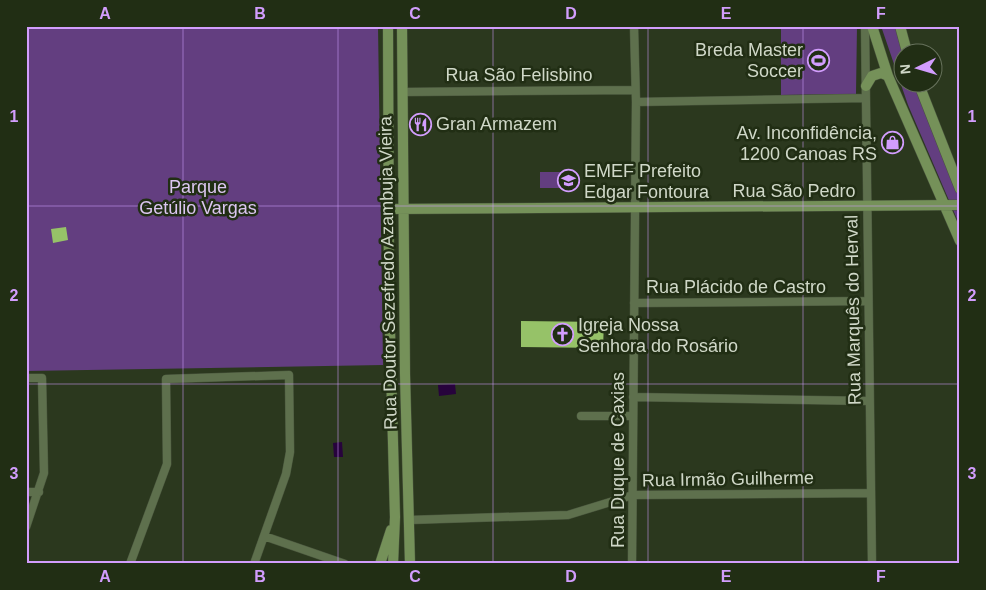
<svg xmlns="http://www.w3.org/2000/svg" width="986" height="590" viewBox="0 0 986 590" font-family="Arial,sans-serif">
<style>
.green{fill:#633e80}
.water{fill:#27033c}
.building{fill:#96c268}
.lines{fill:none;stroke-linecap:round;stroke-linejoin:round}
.street-casing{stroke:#49553d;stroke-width:9}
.secondary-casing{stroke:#49553d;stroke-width:11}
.street{stroke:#5e704d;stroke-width:8}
.secondary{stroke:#759159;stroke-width:10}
.grid{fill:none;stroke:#d29dfd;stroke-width:1;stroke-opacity:0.55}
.labels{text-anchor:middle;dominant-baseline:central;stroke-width:5;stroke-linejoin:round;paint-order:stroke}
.poi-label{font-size:18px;fill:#d0d8c8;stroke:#212e14;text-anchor:start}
.street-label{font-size:18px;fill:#d0d8c8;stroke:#212e14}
.park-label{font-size:18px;fill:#dcc6f1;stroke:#212e14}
.neatline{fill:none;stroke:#d29dfd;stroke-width:2}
.grid-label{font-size:16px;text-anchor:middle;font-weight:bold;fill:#d29dfd}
</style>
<rect width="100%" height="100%" fill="#2b381e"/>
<path class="green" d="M26 26H378L383 365 26 371Z
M781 26H857L856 94 781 95Z
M881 26H896L903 53 904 82 914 83 960 195V226L908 105Z
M540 172H573V188H540Z"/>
<path class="water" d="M455 384 456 394 439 396 438 385Z
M342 442 343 457H334L333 443Z"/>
<path class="building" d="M66 227 68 240 53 243 51 229Z
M521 321 604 322 603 348 521 347Z"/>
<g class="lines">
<defs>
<path id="street" d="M865 26 872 564
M403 92 635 90
M636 102 866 98
M634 303 868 301
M26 378H42L44 473 26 527
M633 397 869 401
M581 416H633
M26 492H39
M409 520 568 515 633 495 871 493
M264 536 345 564
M130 564 167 464 166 379 289 375 290 452 286 474 254 564
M632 564 636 102 634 26"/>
<path id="secondary" d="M388 26 389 294 395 517 393 564
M402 26 405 374 410 564
M872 26 888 76 960 241
M900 26 907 52
M918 82 960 189
M866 86 872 76 881 73 888 76
M389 209 960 205
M380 564 391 530"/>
</defs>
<use href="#street" class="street-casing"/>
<use href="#secondary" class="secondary-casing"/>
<use href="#street" class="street"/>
<use href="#secondary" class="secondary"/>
</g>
<path class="grid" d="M183 26V564M338 26V564M493 26V564M648 26V564M803 26V564M26 206H960M26 384H960"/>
<defs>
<symbol id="stadium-ring" viewBox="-11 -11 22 22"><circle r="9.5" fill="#212e14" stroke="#d29dfd" stroke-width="1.5"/><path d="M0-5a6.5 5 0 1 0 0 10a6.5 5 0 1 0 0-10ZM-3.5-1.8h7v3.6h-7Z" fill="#d29dfd"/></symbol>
<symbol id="restaurant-ring" viewBox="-11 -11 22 22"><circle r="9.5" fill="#212e14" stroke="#d29dfd" stroke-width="1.5"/><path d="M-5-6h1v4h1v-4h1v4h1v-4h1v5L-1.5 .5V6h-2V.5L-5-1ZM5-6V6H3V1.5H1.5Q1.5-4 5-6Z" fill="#d29dfd"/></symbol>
<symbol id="shop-ring" viewBox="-11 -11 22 22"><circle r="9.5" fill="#212e14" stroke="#d29dfd" stroke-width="1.5"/><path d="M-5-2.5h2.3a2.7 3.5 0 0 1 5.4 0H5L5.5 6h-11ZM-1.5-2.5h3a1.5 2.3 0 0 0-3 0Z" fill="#d29dfd"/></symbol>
<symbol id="school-ring" viewBox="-11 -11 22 22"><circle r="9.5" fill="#212e14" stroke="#d29dfd" stroke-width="1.5"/><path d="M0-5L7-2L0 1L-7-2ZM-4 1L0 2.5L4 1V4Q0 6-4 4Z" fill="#d29dfd"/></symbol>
<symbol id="church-ring" viewBox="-11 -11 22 22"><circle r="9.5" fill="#212e14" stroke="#d29dfd" stroke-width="1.5"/><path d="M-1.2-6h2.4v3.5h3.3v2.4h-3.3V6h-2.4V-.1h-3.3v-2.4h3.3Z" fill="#d29dfd"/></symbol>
</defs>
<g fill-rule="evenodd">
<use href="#stadium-ring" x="806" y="48" width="25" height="25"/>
<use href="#restaurant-ring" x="408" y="112" width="25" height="25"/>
<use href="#shop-ring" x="880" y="130" width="25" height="25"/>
<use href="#school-ring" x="556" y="168" width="25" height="25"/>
<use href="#church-ring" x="550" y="322" width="25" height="25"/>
</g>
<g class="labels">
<g class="poi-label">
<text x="803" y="50" text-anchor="end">Breda Master<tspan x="803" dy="21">Soccer</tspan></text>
<text x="436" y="124">Gran Armazem</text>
<text x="877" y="133" text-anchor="end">Av. Inconfidência,<tspan x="877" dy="21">1200 Canoas RS</tspan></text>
<text x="584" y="171">EMEF Prefeito<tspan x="584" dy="21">Edgar Fontoura</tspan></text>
<text x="578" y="325">Igreja Nossa<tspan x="578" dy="21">Senhora do Rosário</tspan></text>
</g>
<g class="street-label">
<text x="519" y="75">Rua São Felisbino</text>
<text x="794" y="191">Rua São Pedro</text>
<text transform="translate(388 273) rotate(-91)">Rua Doutor Sezefredo Azambuja Vieira</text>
<text x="736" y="287">Rua Plácido de Castro</text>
<text transform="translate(853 310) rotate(-91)">Rua Marquês do Herval</text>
<text transform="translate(618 460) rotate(-90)">Rua Duque de Caxias</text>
<text transform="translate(728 479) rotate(-1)">Rua Irmão Guilherme</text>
</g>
<g class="park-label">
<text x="198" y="187">Parque<tspan x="198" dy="21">Getúlio Vargas</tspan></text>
</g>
</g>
<rect width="986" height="590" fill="none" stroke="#212e14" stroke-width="55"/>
<g transform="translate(918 68) rotate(265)"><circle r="24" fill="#212e14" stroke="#67725c"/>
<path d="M0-4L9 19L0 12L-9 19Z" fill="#d29dfd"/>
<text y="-8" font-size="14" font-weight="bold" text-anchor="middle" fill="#d0d8c8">N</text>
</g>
<rect x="28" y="28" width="930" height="534" class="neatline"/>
<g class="grid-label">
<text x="105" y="19">A</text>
<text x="260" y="19">B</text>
<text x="415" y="19">C</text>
<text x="571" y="19">D</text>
<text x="726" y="19">E</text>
<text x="881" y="19">F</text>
<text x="14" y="122">1</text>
<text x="972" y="122">1</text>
<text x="14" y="301">2</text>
<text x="972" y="301">2</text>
<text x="14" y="479">3</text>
<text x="972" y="479">3</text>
<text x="105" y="582">A</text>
<text x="260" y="582">B</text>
<text x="415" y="582">C</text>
<text x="571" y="582">D</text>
<text x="726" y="582">E</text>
<text x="881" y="582">F</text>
</g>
</svg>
